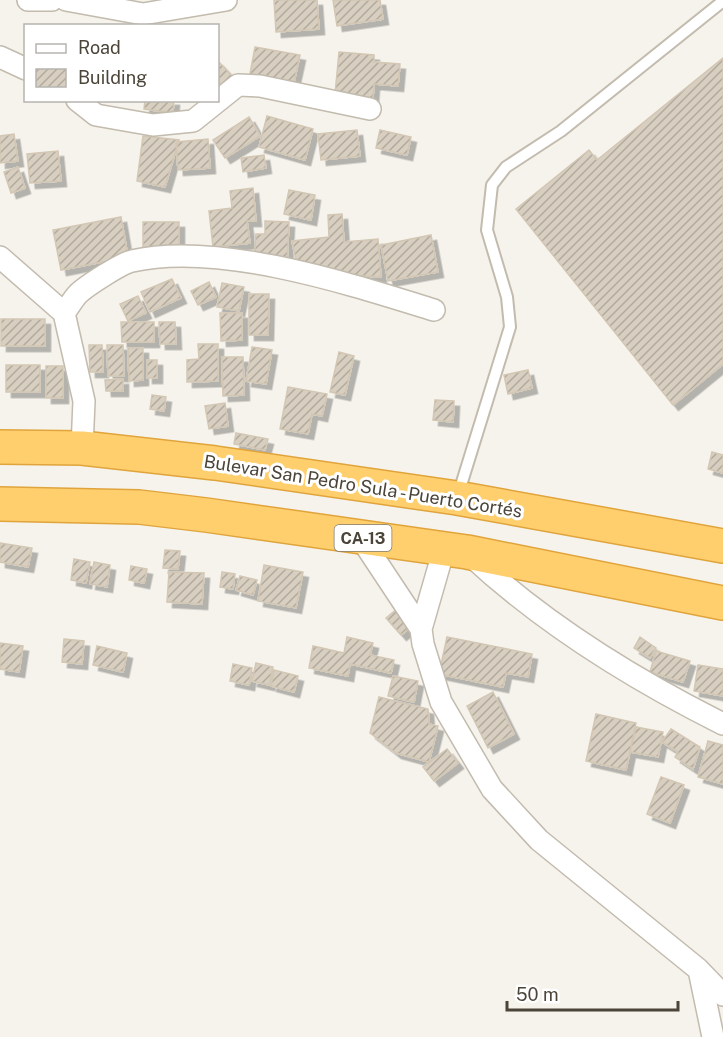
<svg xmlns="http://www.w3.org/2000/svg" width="723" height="1037" viewBox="0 0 723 1037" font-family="'Public Sans',sans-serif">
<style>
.building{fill:url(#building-hatch);stroke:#d3c7b4;stroke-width:1.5;filter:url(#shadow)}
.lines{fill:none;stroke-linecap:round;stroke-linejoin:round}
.lane-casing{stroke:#c2bbae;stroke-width:14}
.street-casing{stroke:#c2bbae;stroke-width:24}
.highway-casing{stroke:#e0a43c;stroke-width:36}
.lane{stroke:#fff;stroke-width:10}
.street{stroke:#fff;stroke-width:21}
.highway{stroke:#ffcf6e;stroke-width:33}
.labels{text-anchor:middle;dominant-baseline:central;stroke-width:6;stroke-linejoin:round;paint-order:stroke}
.shield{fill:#fff;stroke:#817c74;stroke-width:1.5}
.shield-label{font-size:16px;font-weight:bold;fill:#4b4439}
.street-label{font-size:18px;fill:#4b4439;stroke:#fff}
</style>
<defs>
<pattern id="building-hatch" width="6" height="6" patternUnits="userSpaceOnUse" patternTransform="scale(1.5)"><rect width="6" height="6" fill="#d8cfc1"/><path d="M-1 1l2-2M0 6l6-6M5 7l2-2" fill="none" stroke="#b1aa9e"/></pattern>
<filter id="shadow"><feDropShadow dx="5.5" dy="5.5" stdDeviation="0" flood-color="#0004"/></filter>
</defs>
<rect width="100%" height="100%" fill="#f6f3ec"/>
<path class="building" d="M274 0H317L319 29 276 32Z
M333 0H380L383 19 337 26Z
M255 47 300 55 293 87 249 79Z
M339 52 374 55V62L400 64 398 86 374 84 373 98 335 94Z
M723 58V364L673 405 516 209 589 150 597 160Z
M218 61 235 79 218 97Z
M145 100H174L173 113 144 109Z
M267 116 313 129 305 160 259 147Z
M249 117 260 136 225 158 213 140Z
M357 130 360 156 321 160 318 134Z
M380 130 411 137 407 155 376 148Z
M14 134 18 161 0 163V136Z
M143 136 179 140 165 187 137 181Z
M208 139 210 168 178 170 176 142Z
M58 151 61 181 30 183 27 154Z
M264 155 266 168 243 172 241 158Z
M18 167 25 188 11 193 4 172Z
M253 188 256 221H247L250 243 213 247 209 211 232 208 230 191Z
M289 190 315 195 311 220 284 214Z
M342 214 344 242 378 239 381 277 331 274 328 267 298 270 292 241 329 237 328 215Z
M121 217 128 257 61 270 53 230Z
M265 221 289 222 287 264 254 262 256 234H265Z
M143 222H179V253H143Z
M431 235 438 272 388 281 381 245Z
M172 279 181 298 150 312 141 292Z
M209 282 216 297 198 305 191 291Z
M222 283 244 287 239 311 217 307Z
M249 294H269L268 335H249Z
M138 296 146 313 128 321 120 304Z
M220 313H242V340L221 341Z
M1 319H45V346H1Z
M121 322H154V342H122Z
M159 322H175L176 344H160Z
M198 344H218V381L187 382V360L199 359Z
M89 345H102L103 372H90Z
M107 345H123L124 376H108Z
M252 347 272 350 266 384 246 381Z
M128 348H143V380L129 381Z
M339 352 354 356 345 395 330 392Z
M222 357H243L244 395 223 396Z
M147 360H157V378H147Z
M6 365H40V392H6Z
M46 366H63V398H46Z
M528 370 532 388 508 394 504 375Z
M123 379V391H106L105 380Z
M288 387 327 394 322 416 312 414 308 434 280 429Z
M152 395 166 397 164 411 150 409Z
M435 400 454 401 453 422 433 420Z
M225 403 228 426 209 429 205 406Z
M236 433 268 439 265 450 234 444Z
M712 452 723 455V473L708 469Z
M0 543 32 548 28 567 0 562Z
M165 550 180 551 178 569 163 568Z
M74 559 90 562 86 583 71 580Z
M94 562 110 565 107 587 90 584Z
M264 565 303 572 296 608 258 601Z
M131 566 147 569 144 583 129 580Z
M169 572 204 573 202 604 167 602Z
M222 572 235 574 233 589 220 587Z
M240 576 257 580 253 595 236 590Z
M398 608 413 625 401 635 386 618Z
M347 637 373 643 370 655 394 660 391 673 350 664 348 676 309 668 313 646 344 653Z
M447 637 532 654 528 677 506 673 503 687 439 674Z
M640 637 656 648 650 658 634 648Z
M64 639 84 641 82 664 62 662Z
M0 643 23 646 19 672 0 669Z
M97 646 127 653 123 672 93 665Z
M656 651 690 661 683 682 650 672Z
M256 663 273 667 269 685 252 681Z
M233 664 252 668 249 685 230 681Z
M698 665 723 669V696L694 691Z
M274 670 298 676 294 692 271 686Z
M393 676 418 681 414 702 388 696Z
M493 692 514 734 488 748 467 706Z
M379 697 428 709 429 724 438 726 429 762 396 753 370 733Z
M596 714 636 723 626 770 586 761Z
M636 727 663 732 658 757 630 752Z
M671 729 700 747 693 769 675 757 678 752 662 742Z
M708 741 723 745V784L698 777Z
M447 749 458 763 434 781 423 767Z
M661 777 684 785 670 823 647 814Z"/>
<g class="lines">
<defs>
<path id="lane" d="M458 495 510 327 507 297 487 230 492 185 506 167 561 131 723 1"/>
<path id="street" d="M28 0H52
M66 0 143 14 226 0
M0 57 26 69
M77 100 96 115 153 125 193 121 238 85 260 86 370 109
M0 257 64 313
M82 448 84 401 64 313C69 307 73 299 78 294 86 286 122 263 132 261 218 241 350 284 434 310
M360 537 421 629
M444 549 421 629 423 644 441 702 492 789 539 840 698 969 723 995
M470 555C544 624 633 679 723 724
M699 970 713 1037"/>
<path id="highway" d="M0 447 82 448 215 463 457 498 723 546
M0 504 139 507 206 515 467 552 723 603"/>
</defs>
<use href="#lane" class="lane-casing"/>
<use href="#street" class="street-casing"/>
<use href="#highway" class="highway-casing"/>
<use href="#lane" class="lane"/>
<use href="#street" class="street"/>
<use href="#highway" class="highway"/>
</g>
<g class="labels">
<rect class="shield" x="334.5" y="525" width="57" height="26" rx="4.5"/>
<g class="shield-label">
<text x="363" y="538">CA-13</text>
</g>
<g class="street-label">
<text transform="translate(363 486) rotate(9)">Bulevar San Pedro Sula - Puerto Cortés</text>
</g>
</g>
<rect x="24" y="24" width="195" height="78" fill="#ffffff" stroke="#b7b4b0" stroke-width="1.5"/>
<rect x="36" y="44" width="30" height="9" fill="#ffffff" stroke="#b7b4b0" stroke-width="1.5"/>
<text x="78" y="54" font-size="18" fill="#4b4439">Road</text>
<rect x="36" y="69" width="30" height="18" fill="url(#building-hatch)" stroke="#b7b4b0" stroke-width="1.5"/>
<text x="78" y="84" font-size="18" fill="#4b4439">Building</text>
<path d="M507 1001v9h171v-9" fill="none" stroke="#4b4439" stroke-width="3"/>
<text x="516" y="1001" font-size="18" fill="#4b4439" stroke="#ffffff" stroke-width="4.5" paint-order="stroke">50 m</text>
</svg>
